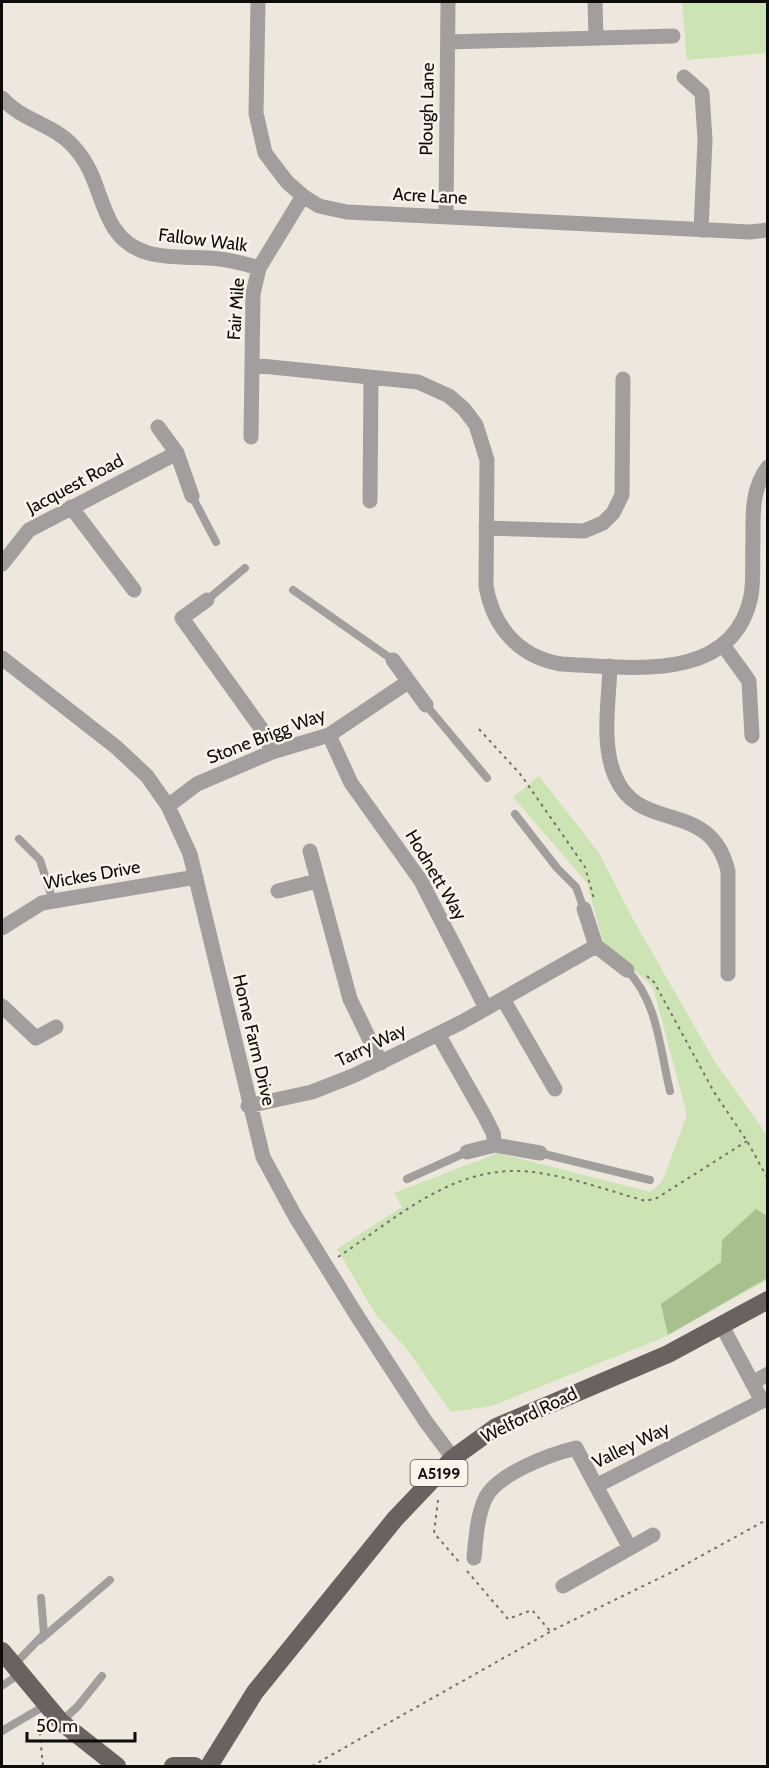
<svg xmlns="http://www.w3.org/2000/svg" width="769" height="1768" viewBox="0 0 769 1768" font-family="Cabin,sans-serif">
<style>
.green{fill:#cce4b3}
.forest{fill:#a8c08e}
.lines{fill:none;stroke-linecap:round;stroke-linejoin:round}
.path{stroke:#74706b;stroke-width:2;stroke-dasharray:3 4.5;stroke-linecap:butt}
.service{stroke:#a39e9e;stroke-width:8}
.minor{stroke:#a39e9e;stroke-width:15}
.primary{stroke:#6a6161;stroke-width:18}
.labels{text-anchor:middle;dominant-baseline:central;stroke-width:5;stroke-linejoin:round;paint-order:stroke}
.shield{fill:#faf4eb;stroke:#55524d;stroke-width:1.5}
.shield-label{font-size:16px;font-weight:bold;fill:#0e0c09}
.street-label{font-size:18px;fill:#0e0c09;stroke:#faf4eb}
</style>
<rect width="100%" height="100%" fill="#ede7de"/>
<path class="green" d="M682 2H767V53L687 60Z
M539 776 599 853 634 921 715 1062 767 1135V1280L660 1339 492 1406 451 1412 406 1348 376 1315 337 1249 402 1207 394 1193 498 1153 650 1192 662 1182 687 1115 653 987 603 942 587 883 513 797Z"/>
<path class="forest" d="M756 1209 767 1216V1278L668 1335 661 1304 721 1262 722 1240Z"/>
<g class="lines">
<path class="path" d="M479 729 521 775 585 867 594 899
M647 976 654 982 714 1092 747 1141 768 1179
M338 1257C391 1222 445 1172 512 1171 553 1170 605 1190 646 1201L657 1198 747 1141
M438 1500 434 1533 459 1562
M467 1571 508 1619 532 1610 550 1631
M39 1725 43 1766
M31 1766H43
M312 1766 555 1629 670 1573 768 1519"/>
<path class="service" d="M192 496 216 542
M293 590 393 660
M207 600 245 568
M426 705 487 778
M515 814 557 868 576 887 584 909
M19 839 40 860 53 901
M627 970C658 1002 660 1050 670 1091
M540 1153 650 1180
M407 1179 467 1152
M40 1640 110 1580
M14 1665 44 1634 41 1598
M3 1685 20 1674
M61 1722 78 1706 102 1676
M2 1731 46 1705"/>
<path class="minor" d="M258 2 256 113 265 153 287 182 303 196 319 206 347 212 750 232 768 230
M595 2 596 38
M448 42 673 36
M684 77 702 93 705 140 701 230
M2 98C21 120 53 124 73 146 98 173 97 201 114 228 136 262 175 256 209 258 226 259 243 263 259 268
M446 216 448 2
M252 365 418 382 449 396 464 409 476 425 487 460 486 586C493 627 519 657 561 664 627 667 733 685 751 596 754 579 752 559 753 542 753 516 751 489 768 467
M158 427 177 453 192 496
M251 437 253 294 259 268 303 196
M370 501 371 378
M71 507 134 590
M486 528 584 531 603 523 613 513 622 495 623 379
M2 564 29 530 177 453
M207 600 182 618 261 728 272 752
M723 645 749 681 752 736
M2 658 116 747 147 776 168 806 190 854 263 1157 295 1216 359 1319 426 1422 453 1458
M393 660 426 705
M610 666C609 700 601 744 615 776 639 835 710 797 728 871V974
M329 735 351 783 421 881 486 1008
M168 806 197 784 272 752 329 735 408 682
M310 851 350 999 381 1063
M278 891 317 881
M584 909 596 946 627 970
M2 928 42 903 196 877
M503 999 555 1089
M2 1006 36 1038 56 1027
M438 1034 485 1117 493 1133 495 1145
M248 1106 312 1092 355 1075 462 1022 596 946
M467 1152 495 1145 540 1153
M752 1383 768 1374
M596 1486 630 1548
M474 1558C476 1538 477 1517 485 1499 496 1474 551 1454 576 1448L596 1486 762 1401 722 1326
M563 1586 653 1535"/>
<path class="primary" d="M2 1651 61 1722 117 1766
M173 1766H195
M209 1766 255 1692 395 1519 453 1458 496 1427 668 1354 768 1300"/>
</g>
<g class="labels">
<rect class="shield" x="410.5" y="1460" width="57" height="26" rx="4.5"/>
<g class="shield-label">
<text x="439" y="1473">A5199</text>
</g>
<g class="street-label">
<text transform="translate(427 109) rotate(-89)">Plough Lane</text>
<text transform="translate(430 196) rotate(3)">Acre Lane</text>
<text transform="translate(203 240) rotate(7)">Fallow Walk</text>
<text transform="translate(236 309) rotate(-86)">Fair Mile</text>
<text transform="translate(75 484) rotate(-28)">Jacquest Road</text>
<text transform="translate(266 736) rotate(-21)">Stone Brigg Way</text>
<text transform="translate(92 875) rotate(-10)">Wickes Drive</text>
<text transform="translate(436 875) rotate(59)">Hodnett Way</text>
<text transform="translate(254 1040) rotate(77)">Home Farm Drive</text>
<text transform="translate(371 1045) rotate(-26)">Tarry Way</text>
<text transform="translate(529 1415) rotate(-26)">Welford Road</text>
<text transform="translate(631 1445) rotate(-26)">Valley Way</text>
</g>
</g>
<rect width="769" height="1768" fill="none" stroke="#0e0c09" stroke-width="6"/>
<path d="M27 1732v9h108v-9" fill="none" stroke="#0e0c09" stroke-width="3"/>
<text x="36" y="1732" font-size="18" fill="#0e0c09" stroke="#faf4eb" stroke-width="4.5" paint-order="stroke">50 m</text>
</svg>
